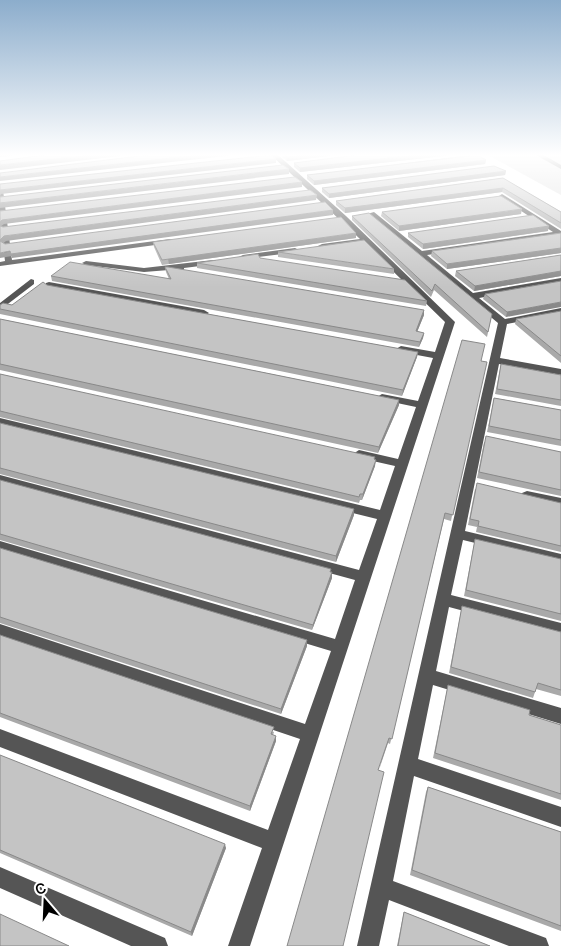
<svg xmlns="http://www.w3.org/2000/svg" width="561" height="946" font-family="Manrope,sans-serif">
	<rect width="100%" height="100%" fill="#fff"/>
	<!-- green -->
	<path fill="#dcdcdc" d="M486,154h75v41z"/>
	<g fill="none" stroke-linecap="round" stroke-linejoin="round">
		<!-- minor -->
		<path fill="#555" fill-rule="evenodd" d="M270,154h7l69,62 109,106 -205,624h-22l34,-98 -262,-101v-18l268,101 32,-91 -300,-101v-14l305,100 26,-73 -331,-100v-10l335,98 20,-59 -355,-97v-8l359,95 18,-51 -377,-93v-8l380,92 15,-44 -40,-9 -2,-3 6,-4 39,9 18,-52 -38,-8 -1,-2 5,-3 36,7 15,-43 -32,-6 -5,-3 5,-3 34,6 10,-30 -81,-79 -45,5 -1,-2 4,-2 38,-5z
			M534,154h8l19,11v4z
			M471,155l-2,3 -67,8 -3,-2z
			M0,188l3,2 9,70 158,-21 4,2 -4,2 -170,23v-4l5,-1 -5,-39z
			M502,194l59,37v5l-134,19 46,38 88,-15v6l-82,14 26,21 56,-11v6l-54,10 -7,34 61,11v6l-62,-11 -34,167 96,23v10l-98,-24 -12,55 110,28v14l-112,-30 -13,64 125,37v16l-128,-39 -15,74 143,48v20l-147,-51 -21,105 153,57 3,8h-40l-120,-46 -10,46h-22l141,-623 -131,-109 7,-2 48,39 131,-19 -53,-35 -1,-1z
			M295,248l4,2 -1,2 -55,7 -4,-2 4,-2z
			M213,260h3v4l-32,4v4l-15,-2 -25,2 -58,-7 -4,-2 4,-2 58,7z
			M31,279l3,1v4l-34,26v-7z
			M49,282l155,28 5,3 -5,3 -158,-29v-4z
			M527,491l34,7v10l-39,-9 -1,-3 1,-3z
			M0,867l165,71 3,8h-37l-131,-58z"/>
	</g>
	<!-- wall -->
	<path fill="#a9a9a9" d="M282,154h63l-58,7 -5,-4z
		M365,154h96l-161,18 -6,-5v-4z
		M486,160l-1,4 -171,21 -7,-6v-4z
		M506,171l-1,4 -176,23 -7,-6v-4z
		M503,178l58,34v17l-59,-37 -157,21 -9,-8v-4z
		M382,212l139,2 -122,17 -18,-15z
		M352,216l140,98 -5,23 -53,-47 -3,7 -79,-77z
		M548,231l-125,18 -15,-12v-4z
		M561,233v20l-114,16 -16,-13 1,-5z
		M356,238l-194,27 -8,-18 -1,-5z
		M278,252l116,17v5l-116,-17z
		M561,255v21l-87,15 -19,-15 1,-5z
		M260,258l167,43 -1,5 -229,-38v-5z
		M165,267l259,48 -7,17 7,1 -1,5 -4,9 -367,-66 -1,-5 118,3 -3,-7z
		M561,281l-55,36 -23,-18 2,-5z
		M47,285l371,67 -1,5 -15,39 -402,-82v-9h12z
		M561,311v52l-46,-39 1,-5z
		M0,319l399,81v5l-21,48 -378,-83z
		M481,361l-30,160 -7,-2 -54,225 -2,-1 -9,27z
		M501,364l60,11v31l-66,-12z
		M0,374l374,85 1,7 -13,34h-2l-1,3 -359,-86z
		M494,398l67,12v36l-74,-14z
		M0,423l354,86v6l-18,47 -336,-88z
		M484,442l77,10v44l-84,-18z
		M0,480l331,92 1,6 -20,52 -312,-90z
		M475,489l86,14v49l-85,-20 1,-5 -9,-2z
		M475,539l86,20v62l-97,-25z
		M0,548l307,92v6l-26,68 -281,-91z
		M462,606l99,26v64l-25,-7 -3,9 -84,-25z
		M0,635l274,97 -1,3 3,6 -26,70 -250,-94z
		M448,685l81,30 32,10v75l-128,-42z
		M0,755l226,93 -34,88 -192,-83z
		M428,787l133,45v99l-151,-56 16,-83z
		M404,912l86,34h-93l6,-30z"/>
	<!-- shaded-wall -->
	<path fill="#898989" d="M0,154h29l-29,3z
		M100,154h37l-137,16v-5z
		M207,154h37l-244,27v-4z
		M311,154h34l-58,7v-4z
		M425,154h36l-161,18v-4z
		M276,159v4l-275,31 -1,2v-6z
		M486,160l-1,4 -171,21v-4z
		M289,169v5l-289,34v-5z
		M506,171l-1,4 -176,23v-4z
		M302,182v5l-298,37 -4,3v-5l2,-2z
		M503,188l-1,4 -157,21v-5z
		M317,195l-1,5 -310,41 -6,5v-6l4,-4z
		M522,209l-1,5 -122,17v-5z
		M333,210v5l-321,43v-2l-12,2v-5z
		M549,226l-1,5 -125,18v-5z
		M356,233v5l-187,26 -1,-5z
		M561,248v5l-114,16v-5z
		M561,271v5l-87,15 1,-5z
		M561,302v5l-55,10 1,-5z
		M424,310v5l-9,22 1,-6z
		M424,333l-1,5 -4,9 1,-5z
		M418,352l-1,5 -15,39 1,-6z
		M399,400v5l-21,48 1,-6z
		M376,460l-1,6 -13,34 1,-6z
		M354,509v6l-18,47v-6z
		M332,572v6l-20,52 1,-5z
		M307,640v6l-26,68v-5z
		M276,736v5l-26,70v-5z
		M225,844l1,4 -34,88 -1,-4z"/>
	<!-- building -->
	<path fill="#c4c4c4" stroke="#898989" d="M52,154h48l-100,11v-4z
		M156,154h51l-207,23v-4z
		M284,154h27l-24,3z
		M365,154h60l-125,14 -6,-5z
		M471,154h5l10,6 -172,21 -7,-6 163,-19z
		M271,155l5,4 -276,31v-6z
		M283,165l6,4 -289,34v-6z
		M494,166l12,5 -177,23 -7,-6z
		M295,177l7,5 -300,38 -2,2v-11z
		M503,178l58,34v11l-58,-35 -158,20 -9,-7z
		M310,190l7,5 -313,41 -4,4v-14l3,1z
		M501,196l21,13 -123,17 -17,-14z
		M325,202l8,8 -322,44 -1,-3 -10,2v-12l5,3z
		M369,213l123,101 -4,18 -53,-48 -3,7 -80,-75z
		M533,215l16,11 -126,18 -15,-11z
		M341,217l15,16 -194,27 -9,-18z
		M561,233v15l-114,16 -15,-13z
		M364,240l30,29 -116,-17z
		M258,254l2,4 145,22 22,21 -230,-38z
		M561,255v16l-86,15 -19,-15z
		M70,262l101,17 -6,-12h3l256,43 -8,21 8,2 -4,9 -369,-66z
		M561,281v21l-54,10 -22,-18z
		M43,282l4,3 371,67 -15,38 -403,-81v-4l3,-2 9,2z
		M561,311v45l-45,-37z
		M0,319l399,81 -20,47 -379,-83z
		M462,340l23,4 -4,17 6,1 -34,153 -8,-2 -53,226 -3,-1 -11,32 6,2 -41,174h-56z
		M501,364l60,11v25l-64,-11z
		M0,374l375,83 -1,2 2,1 -13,34h-3l-1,3 -359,-86z
		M494,398l67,12v30l-72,-14z
		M0,423l354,86 -18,47 -336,-88z
		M486,436l75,16v38l-82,-18z
		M0,480l331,89 -1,3h2l-19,53 -313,-91z
		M477,483l84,20v43l-83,-20 1,-5 -9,-2z
		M475,539l86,20v55l-95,-24z
		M0,548l307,92 -26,69 -281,-92z
		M462,606l99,26v58l-23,-7 -3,9 -84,-25z
		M0,635l274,92 -3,7 5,2 -26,70 -250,-93z
		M448,685l82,25 -1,5 32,10v69l-126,-41z
		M0,755l225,89 -34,88 -191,-82z
		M428,787l133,45v94l-149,-56z
		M404,912l86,34h-92z
		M0,914l69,32h-69z"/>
	<!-- sky -->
	<linearGradient id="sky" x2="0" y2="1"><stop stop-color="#8cadcc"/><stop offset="0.54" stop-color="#fff"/><stop offset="1" stop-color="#fff" stop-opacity="0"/></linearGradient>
	<rect width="561" height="287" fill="url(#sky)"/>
	<!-- north arrow -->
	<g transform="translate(45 901) rotate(341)" stroke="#ffffff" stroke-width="4" paint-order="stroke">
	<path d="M0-4L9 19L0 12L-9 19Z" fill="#000000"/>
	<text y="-8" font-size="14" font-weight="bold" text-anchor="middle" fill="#000000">С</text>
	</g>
</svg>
